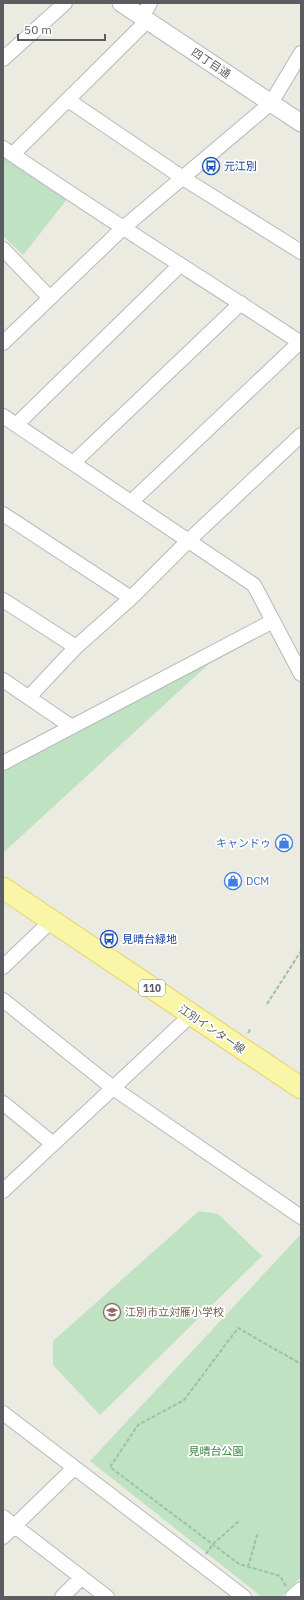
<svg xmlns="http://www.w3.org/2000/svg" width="304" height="1600" font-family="'IBM Plex Sans','Noto Sans JP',sans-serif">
	<rect width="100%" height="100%" fill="#ecebe1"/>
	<!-- green -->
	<path fill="#bfe2c3" d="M3,154l65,44 -45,57 -20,-19z
		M213,660l-210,193v-86z
		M199,1211l19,3 44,42 -162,159 -47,-50v-24z
		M301,1234v343l-20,20h-19l-172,-136z"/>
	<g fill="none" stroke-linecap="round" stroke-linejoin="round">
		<!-- minor casing -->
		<g stroke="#b7b8bd" stroke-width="16">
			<path id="minor" d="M142,17l8,-14
				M3,59l62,-56
				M68,100l115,78 118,74
				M3,148c98,67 199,130 298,195
				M13,154l134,-133
				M3,249l47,49
				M3,343l120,-115 148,-125 30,-50
				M3,416l251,169 47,89
				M16,425l164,-160
				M73,463l168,-160
				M131,502l169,-160
				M3,514l128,84
				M3,600l73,47
				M3,680l69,47
				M29,697l47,-50 55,-49 57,-57 113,-106
				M3,763l270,-142
				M3,967l48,-46
				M3,1000l110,88 188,129
				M3,1103l50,41
				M3,1191l188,-176
				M3,1413l241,184
				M3,1517l104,80
				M3,1537l71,-69
				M62,1597l19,-19
				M292,1597l9,-8"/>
		</g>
		<!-- tertiary casing -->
		<g stroke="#b7b8bd" stroke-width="19">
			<path id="tertiary" d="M121,3l180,120"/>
		</g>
		<!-- primary casing -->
		<g stroke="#e8d25e" stroke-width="23">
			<path id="primary" d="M3,888l298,200"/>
		</g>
		<!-- path -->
		<path stroke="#99c2a9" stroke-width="2" stroke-dasharray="4 2" stroke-linecap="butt" d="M267,1004l34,-53
			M248,1033l3,-5
			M206,1554l7,-10 26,-23
			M248,1567l10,-35
			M286,1586l-6,-10 -41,-12 -129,-97 28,-42 46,-25 54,-72 63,36"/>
		<!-- minor -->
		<use href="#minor" stroke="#fff" stroke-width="14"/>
		<!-- tertiary -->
		<use href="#tertiary" stroke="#fff" stroke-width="17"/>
		<!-- primary -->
		<use href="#primary" stroke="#faf6a8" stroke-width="21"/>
	</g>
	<!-- icons -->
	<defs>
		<g id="bus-ring" transform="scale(0.9)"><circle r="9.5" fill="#fff" stroke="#1a4fb4" stroke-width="1.5"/><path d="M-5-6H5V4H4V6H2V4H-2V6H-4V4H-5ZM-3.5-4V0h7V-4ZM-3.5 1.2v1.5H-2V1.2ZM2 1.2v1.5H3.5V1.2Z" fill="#1a4fb4"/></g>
		<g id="shop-ring" transform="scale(0.9)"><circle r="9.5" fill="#fff" stroke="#3f7fe0" stroke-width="1.5"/><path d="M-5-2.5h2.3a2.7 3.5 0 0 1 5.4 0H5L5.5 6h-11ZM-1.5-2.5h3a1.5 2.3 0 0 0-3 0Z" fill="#3f7fe0"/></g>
		<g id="school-ring" transform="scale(0.9)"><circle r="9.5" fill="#fff" stroke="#8d6e63" stroke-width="1.5"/><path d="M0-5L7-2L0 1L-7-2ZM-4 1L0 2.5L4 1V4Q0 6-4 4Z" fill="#8d6e63"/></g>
	</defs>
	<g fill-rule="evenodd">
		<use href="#bus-ring" x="211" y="166"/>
		<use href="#shop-ring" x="284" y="843"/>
		<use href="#shop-ring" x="233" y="881"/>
		<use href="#bus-ring" x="109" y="939"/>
		<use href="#school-ring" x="112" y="1312"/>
	</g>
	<g text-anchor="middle" stroke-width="3.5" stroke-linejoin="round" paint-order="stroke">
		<!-- shield labels -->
		<rect fill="#fff" stroke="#8c8d90" stroke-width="1" x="139" y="980" width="26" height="16" rx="3"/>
		<g font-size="10" font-weight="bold" fill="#5a5c61">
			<text x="152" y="992">110</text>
		</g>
		<!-- street labels -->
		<g font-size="11" fill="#5a5c61" stroke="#fff">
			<text transform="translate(211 63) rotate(34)" y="4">四丁目通</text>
			<text transform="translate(212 1029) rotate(34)" y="4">江別インター線</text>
		</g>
		<!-- transit labels -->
		<g font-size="11" fill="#164399" stroke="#fff" text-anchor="start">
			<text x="224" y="170">元江別</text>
			<text x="122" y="943">見晴台緑地</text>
		</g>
		<!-- shop labels -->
		<g font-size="11" fill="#366cbe" stroke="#fff" text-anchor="end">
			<text x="271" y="847">キャンドゥ</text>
			<text x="246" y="885" text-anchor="start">DCM</text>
		</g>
		<!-- education labels -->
		<g font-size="11" fill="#785e54" stroke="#fff" text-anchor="start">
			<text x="125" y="1316">江別市立対雁小学校</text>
		</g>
		<!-- park labels -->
		<g font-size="11" fill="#398145" stroke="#fff">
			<text x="216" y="1455">見晴台公園</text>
		</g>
	</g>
	<!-- border -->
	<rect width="304" height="1600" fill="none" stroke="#5a5c61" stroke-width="8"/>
	<!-- scale -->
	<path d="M18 34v6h87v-6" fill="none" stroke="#5a5c61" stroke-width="2"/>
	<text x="24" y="34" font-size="12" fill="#5a5c61" stroke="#ffffff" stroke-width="3" paint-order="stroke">50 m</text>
</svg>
